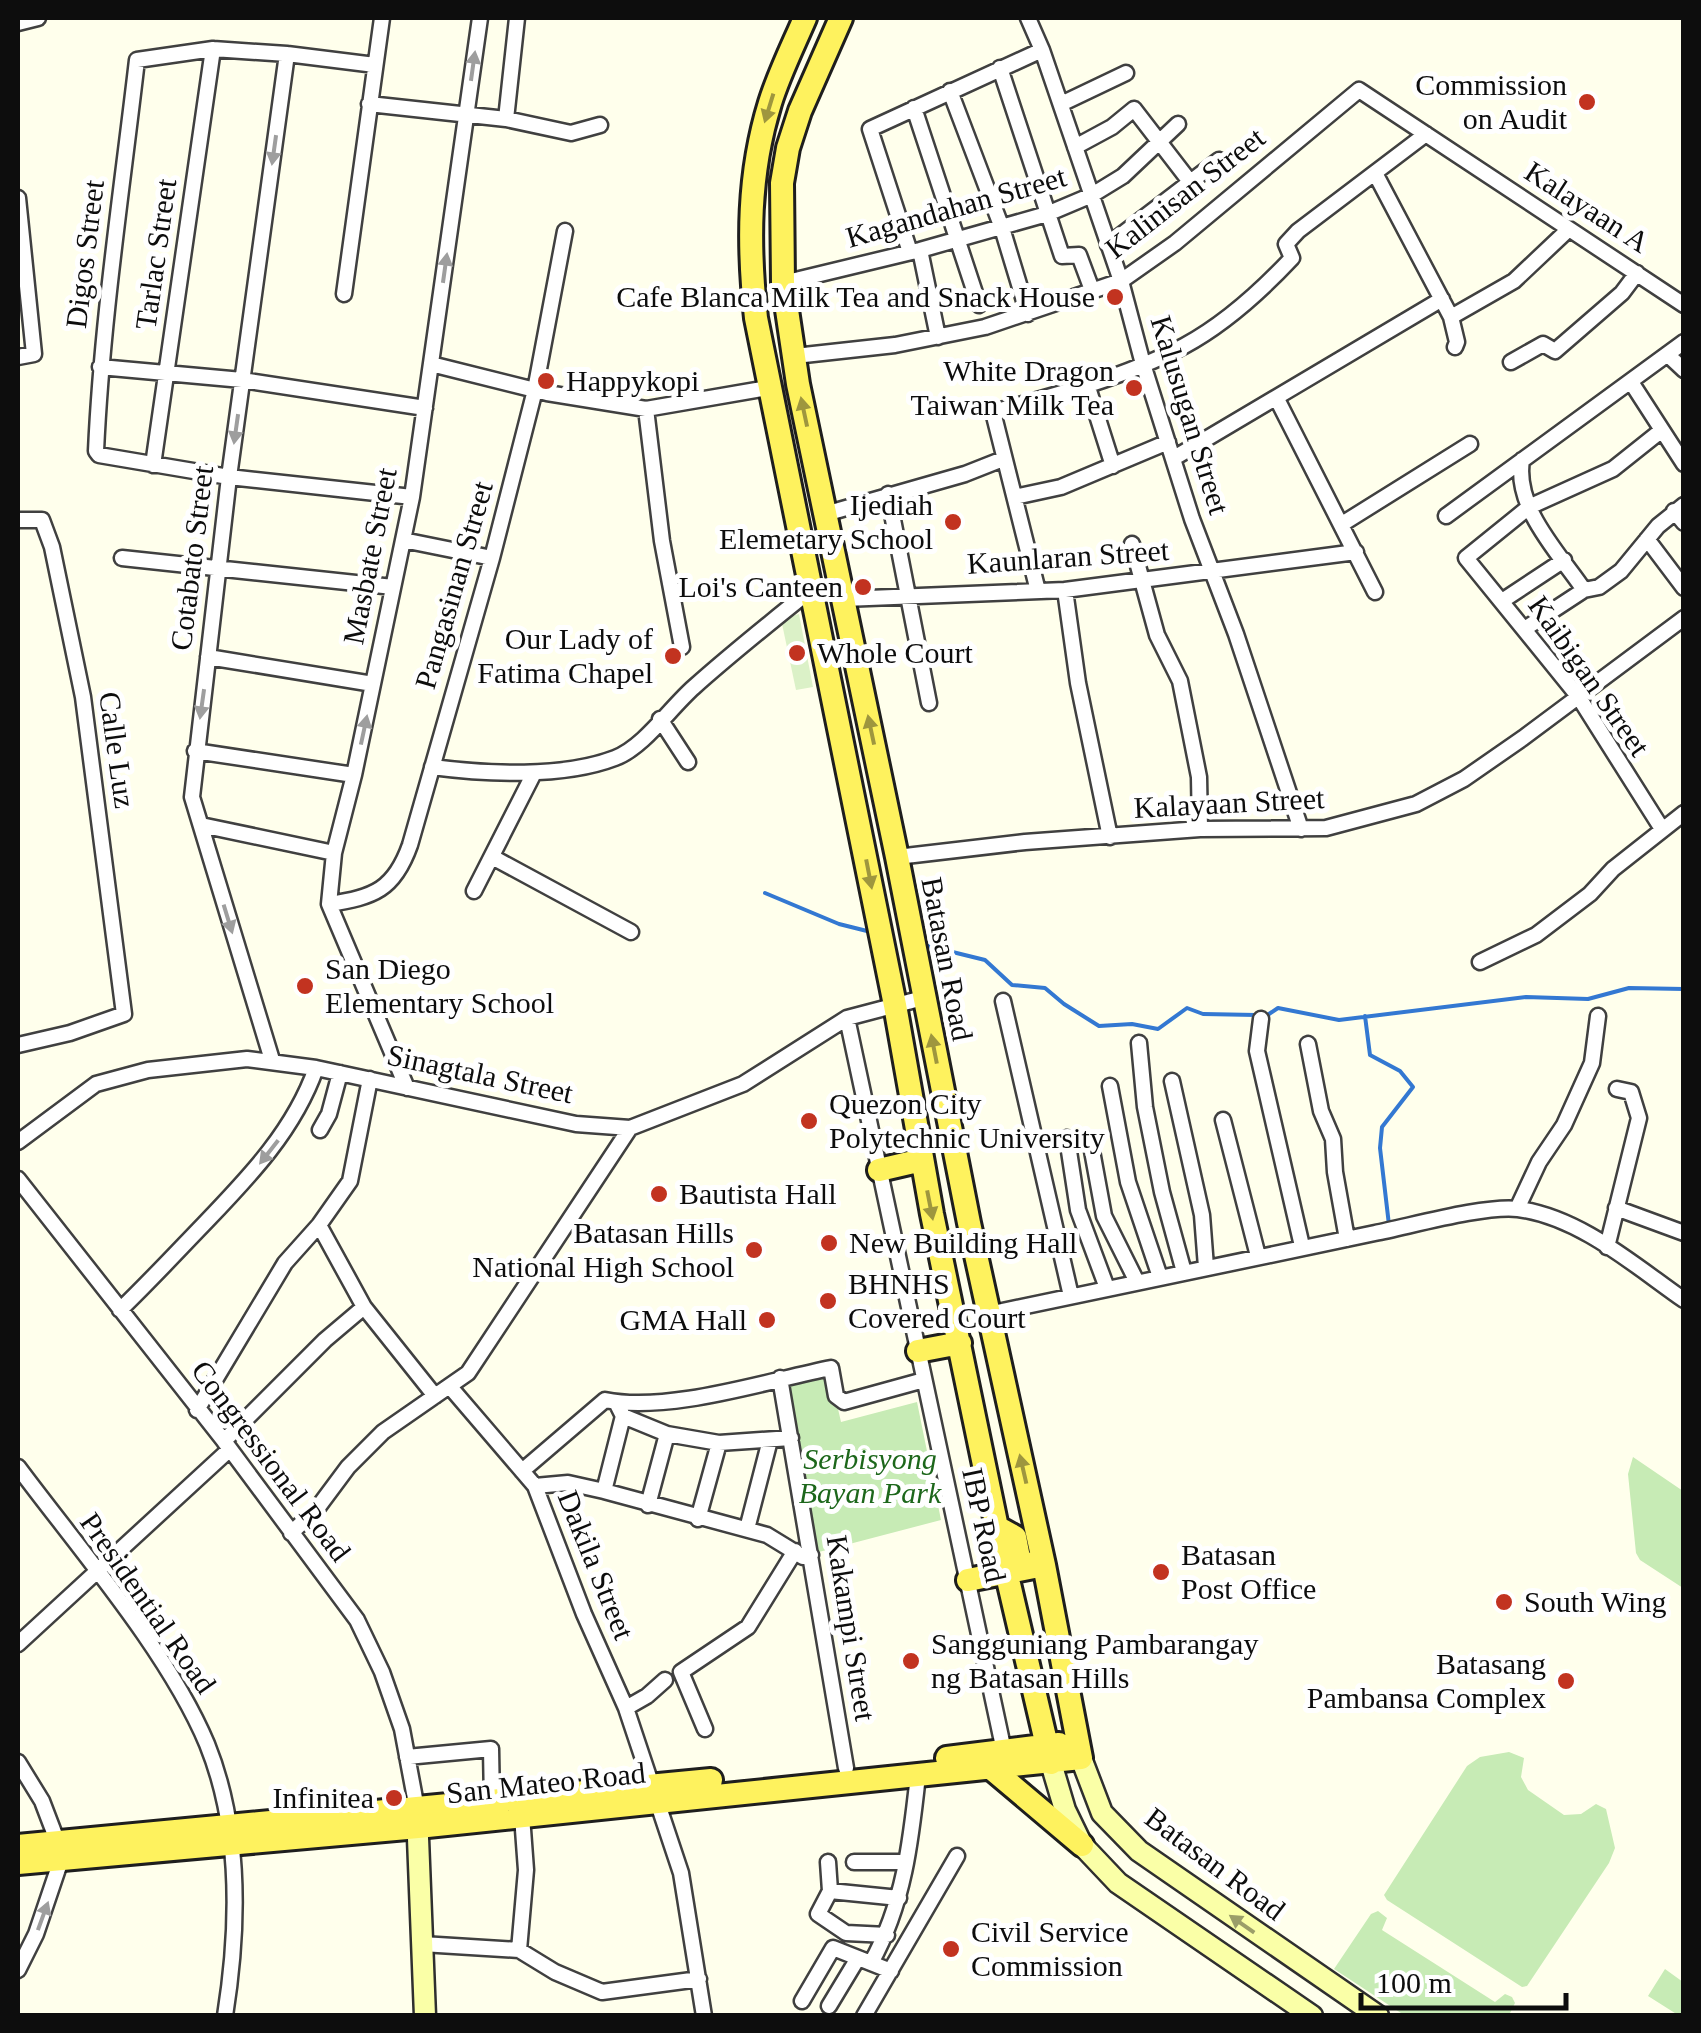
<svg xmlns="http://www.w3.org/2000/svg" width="1701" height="2033" font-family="Georgia,serif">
	<rect width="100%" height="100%" fill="#ffffec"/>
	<!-- green -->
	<path fill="#c7ebb5" d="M830,1374l11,48 76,-20 24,118 -126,33 -30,-168z
		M1633,1457l50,34v97l-43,-28 -4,-7 -8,-79z
		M1509,1752l15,6 -3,19 7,13 36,25 17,-1 15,-10 10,5 9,39 -6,15 -82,123 -5,1 -135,-87 -3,-5 83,-129 13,-9z
		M1378,1911l9,7 -5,12 113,72 10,-8 7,3 3,6 -6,12h-105l-70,-46 37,-55z
		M1665,1969l18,13v33h-5l-30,-19z"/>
	<!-- pitch -->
	<path fill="#dbf1c7" d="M799,614l14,73 -17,3 -15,-71z"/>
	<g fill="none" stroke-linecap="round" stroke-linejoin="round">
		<!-- stream -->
		<path stroke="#3378d2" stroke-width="4" d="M765,893l74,31 32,8
			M924,945l61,15 27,25 33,3 19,16 35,22 33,-2 26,5 29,-21 16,6 53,1
			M1266,1016l12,-8 61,12 187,-23 62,2 41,-11 55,1
			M1365,1016l5,39 30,16 13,16 -31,40 -2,21 9,77"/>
		<!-- street casing -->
		<g stroke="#404040" stroke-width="19">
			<path id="street" d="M1028,18l14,32 79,231 22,83 49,155 44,115 65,195
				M18,23l20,-5
				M375,65l-88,-11 -74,-5 -76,11c-15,130 -35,259 -41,391l3,4 130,22 183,20
				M1000,68l62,188 17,-1 13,35
				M950,91l52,137 26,86
				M369,104l137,15 65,14 29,-8
				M1061,104l65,-31
				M914,108l65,197
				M506,119l11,-101
				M1075,147l37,-20 22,-18 57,74
				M1375,173l76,144 6,25 -2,5
				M18,198l16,156 -16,3
				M1108,245l111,-85
				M920,250l18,87
				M910,252l-40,-123 172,-79
				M783,283l137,-33 127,-36 45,-19 31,-19 55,-52
				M344,294l38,-276
				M1451,317l63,-36 55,-52
				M1668,355l16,15
				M795,356l100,-11 90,-18 136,-46 54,-38 184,-153 325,215
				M1511,362l32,-18 12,7 67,-58 15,-20
				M431,364l116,29 99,16 122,-21
				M100,367l142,13 183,28
				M1631,382l53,82
				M1087,384l26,82
				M1277,399l98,193
				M646,409l16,132 20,106
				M1662,430l-49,39 -84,38 -63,51 112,138 84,133
				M1174,458l268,-159
				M1522,460c-8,48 37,93 62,130
				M153,465l60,-416
				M888,494l41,209
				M1015,497l46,-10 107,-45
				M1674,511l10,12
				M825,514l140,-40 38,-15
				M1446,516l238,-174
				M18,520h24l10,27 31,150 41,317 -54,19 -52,12
				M1342,524l128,-80
				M1647,539l37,49
				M403,540l89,18
				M1132,544l25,91 23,46 19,96 1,52
				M122,558l271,29
				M1065,590l13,93 32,154
				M1038,591l-45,-179c64,-17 132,-35 191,-66 39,-21 77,-55 108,-88l-6,-14 12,-13 128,-97
				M844,599l221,-9 291,-38
				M1502,601l62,-41
				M1526,628l58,-38 15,-3 22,-16 37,-45 26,-21
				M208,657l165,27
				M660,719l28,43
				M195,751l159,24
				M432,767c54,7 131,11 183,-9 29,-11 55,-50 79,-71 38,-34 78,-66 118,-98
				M201,825l133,28
				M897,857l128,-15 175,-13 126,-1 90,-24 48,-25 59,-41 161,-120
				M494,858l137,74
				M474,891l60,-118
				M329,904c45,-7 65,-14 81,-59l82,-287 43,-168 30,-159
				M1480,962l56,-27 54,-41 23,-25 71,-56
				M1003,1001l68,295
				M847,1018l157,733
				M1261,1019l-4,32 45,195
				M1139,1043l6,64 17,85 22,80
				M1308,1044l13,67 12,28 2,33 12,67
				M272,1060l-80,-263 37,-320 58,-423
				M1172,1081l30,134 4,52
				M1110,1086l18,96 32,95
				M407,1088l-78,-184 5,-51 20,-78 58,-278 68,-479
				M1223,1120l35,136
				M320,1130l9,-16 11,-41
				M1067,1138l11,72 29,78
				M1090,1140l14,76 33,66
				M18,1142l78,-58 52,-14 99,-11 69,9 260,56 54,4 113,-44 104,-66 76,-20
				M18,1179l206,262 133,179 25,52 20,57 15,80
				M1616,1208l68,25
				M1517,1209l22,-47 25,-37 28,-62 6,-47
				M319,1225l45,82 71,89
				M1607,1247l32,-129 -8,-26 -14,-3
				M120,1310c29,-28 55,-56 83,-85 45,-47 91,-94 113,-157
				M988,1314c129,-28 258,-55 387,-81 36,-7 110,-28 143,-24 62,8 117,57 166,91
				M780,1378l66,390
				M451,1388l84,98 49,128 42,94 55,165 23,143
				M616,1402l7,14 44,18 52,9 72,-5
				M197,1410l88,-147 34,-38 31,-44 20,-102
				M224,1441l101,-101 39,-33
				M18,1467c61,82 150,184 189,277 34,84 32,184 18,272
				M522,1471l83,-71c64,13 161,-19 226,-32l5,28 8,6 80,-22
				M535,1486l33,-3 36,8 163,44 36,22 8,-2
				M604,1491l19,-75
				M648,1505l19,-71
				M698,1519l21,-76
				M747,1529l23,-89
				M291,1533l25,-23 32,-43 35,-35 85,-59 162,-245
				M18,1644l212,-195
				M626,1708l21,-12 18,-16
				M705,1729l-24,-57 67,-45 47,-76
				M407,1757l84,-8 1,53
				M18,1762l24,39 16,42
				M828,1862l2,29 -12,23 28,19 41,2
				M854,1862h52
				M830,1891l69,7
				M422,1944l97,6 36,22 47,20 97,-13
				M519,1950l7,-80 -4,-54
				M871,1963c33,-59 40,-122 47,-188
				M18,1970l18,-36 25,-74
				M802,2001l31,-53 58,23
				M829,2006l29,-48
				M864,2016l93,-160"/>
		</g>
		<!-- secondary casing -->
		<g stroke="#2f2f2f" stroke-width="25">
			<path id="secondary" d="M1081,1758l21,55 37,38 239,165
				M1051,1763l14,47 17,35 36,38 194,133
				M417,1813l8,203"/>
		</g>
		<!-- primary casing -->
		<g stroke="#1e1e1e" stroke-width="28">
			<path id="primary" d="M805,18c-12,28 -26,56 -35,85 -22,71 -22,142 -14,215l139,687 37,209 74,357 45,192
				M879,1170l43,-10
				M918,1351l42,-8
				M997,1527l18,10 4,21 10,9
				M968,1580l76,-15
				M947,1758l112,-14
				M992,1769l90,76
				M18,1846l693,-66
				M18,1863l400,-36 663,-69 -37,-193 -75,-342 -72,-366 -99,-473 -15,-101 -1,-100 6,-35 12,-37 41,-93"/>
		</g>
		<!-- street -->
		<use href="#street" stroke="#fff" stroke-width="14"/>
		<!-- secondary -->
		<use href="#secondary" stroke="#faffa7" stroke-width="20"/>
		<!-- primary -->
		<use href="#primary" stroke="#fef25e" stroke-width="22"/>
	</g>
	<!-- one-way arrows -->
	<defs><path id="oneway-solid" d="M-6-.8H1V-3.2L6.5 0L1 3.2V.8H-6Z" transform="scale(2.5)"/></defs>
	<g fill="#9e9e9e">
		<use href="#oneway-solid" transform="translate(473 66) rotate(-82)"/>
		<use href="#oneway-solid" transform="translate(274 150) rotate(98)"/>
		<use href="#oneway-solid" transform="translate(445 268) rotate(-82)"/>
		<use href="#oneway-solid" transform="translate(236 429) rotate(98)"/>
		<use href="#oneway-solid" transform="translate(202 704) rotate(98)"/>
		<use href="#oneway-solid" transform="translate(364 730) rotate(-78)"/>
		<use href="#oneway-solid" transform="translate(228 919) rotate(73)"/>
		<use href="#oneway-solid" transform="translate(269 1152) rotate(128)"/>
		<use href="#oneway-solid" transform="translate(43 1916) rotate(-70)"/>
	</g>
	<g fill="#9e963e">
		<use href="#oneway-solid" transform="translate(769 108) rotate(107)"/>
		<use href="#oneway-solid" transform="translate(804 412) rotate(-102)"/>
		<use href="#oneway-solid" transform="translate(871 730) rotate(-102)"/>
		<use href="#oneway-solid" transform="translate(869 874) rotate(79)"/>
		<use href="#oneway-solid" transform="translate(934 1049) rotate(-101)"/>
		<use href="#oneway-solid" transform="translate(930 1205) rotate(79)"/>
		<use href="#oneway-solid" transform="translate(1023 1469) rotate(-103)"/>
	</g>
	<use fill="#9b9e69" href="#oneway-solid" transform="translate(1242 1924) rotate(-145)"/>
	<!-- markers -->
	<g fill="#c23320" stroke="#fff" stroke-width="4">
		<circle cx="1587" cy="102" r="10"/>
		<circle cx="1115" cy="297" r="10"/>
		<circle cx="546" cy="381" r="10"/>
		<circle cx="1134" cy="388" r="10"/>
		<circle cx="953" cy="522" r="10"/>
		<circle cx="863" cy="587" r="10"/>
		<circle cx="797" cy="653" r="10"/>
		<circle cx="673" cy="656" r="10"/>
		<circle cx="305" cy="986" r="10"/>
		<circle cx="809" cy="1121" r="10"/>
		<circle cx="659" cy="1194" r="10"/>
		<circle cx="829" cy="1243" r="10"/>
		<circle cx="754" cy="1250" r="10"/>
		<circle cx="828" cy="1301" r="10"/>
		<circle cx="767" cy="1320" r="10"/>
		<circle cx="1161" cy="1572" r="10"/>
		<circle cx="1504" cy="1602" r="10"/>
		<circle cx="911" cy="1661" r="10"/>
		<circle cx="1566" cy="1681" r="10"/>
		<circle cx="394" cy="1798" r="10"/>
		<circle cx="951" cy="1949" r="10"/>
	</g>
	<g text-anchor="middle" stroke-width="10" stroke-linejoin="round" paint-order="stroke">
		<!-- poi labels -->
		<g font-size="30" fill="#0d0d0d" stroke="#fff" text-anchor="start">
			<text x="1567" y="95" text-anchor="end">Commission<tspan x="1567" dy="34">on Audit</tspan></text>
			<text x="1095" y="307" text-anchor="end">Cafe Blanca Milk Tea and Snack House</text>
			<text x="1114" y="381" text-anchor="end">White Dragon<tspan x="1114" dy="34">Taiwan Milk Tea</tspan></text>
			<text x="566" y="391">Happykopi</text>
			<text x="933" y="515" text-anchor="end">Ijediah<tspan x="933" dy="34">Elemetary School</tspan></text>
			<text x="843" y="597" text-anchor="end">Loi's Canteen</text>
			<text x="653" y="649" text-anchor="end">Our Lady of<tspan x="653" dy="34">Fatima Chapel</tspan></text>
			<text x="817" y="663">Whole Court</text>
			<text x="325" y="979">San Diego<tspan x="325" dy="34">Elementary School</tspan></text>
			<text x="829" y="1114">Quezon City<tspan x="829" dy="34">Polytechnic University</tspan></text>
			<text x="679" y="1204">Bautista Hall</text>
			<text x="734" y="1243" text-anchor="end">Batasan Hills<tspan x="734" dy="34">National High School</tspan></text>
			<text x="849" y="1253">New Building Hall</text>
			<text x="848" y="1294">BHNHS<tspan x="848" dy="34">Covered Court</tspan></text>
			<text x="747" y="1330" text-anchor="end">GMA Hall</text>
			<text x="1181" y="1565">Batasan<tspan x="1181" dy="34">Post Office</tspan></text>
			<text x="1524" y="1612">South Wing</text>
			<text x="931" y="1654">Sangguniang Pambarangay<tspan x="931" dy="34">ng Batasan Hills</tspan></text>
			<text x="1546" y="1674" text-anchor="end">Batasang<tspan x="1546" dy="34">Pambansa Complex</tspan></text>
			<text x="374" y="1808" text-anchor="end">Infinitea</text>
			<text x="971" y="1942">Civil Service<tspan x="971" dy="34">Commission</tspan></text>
		</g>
		<!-- street labels -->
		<g font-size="30" fill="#0d0d0d" stroke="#fff">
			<text transform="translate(1185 193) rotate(-38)" y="10">Kalinisan Street</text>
			<text transform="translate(956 207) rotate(-16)" y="10">Kagandahan Street</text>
			<text transform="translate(1587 207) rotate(33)" y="10">Kalayaan A</text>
			<text transform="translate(85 254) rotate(-83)" y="10">Digos Street</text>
			<text transform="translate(156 254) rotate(-82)" y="10">Tarlac Street</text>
			<text transform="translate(1190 415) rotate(73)" y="10">Kalusugan Street</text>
			<text transform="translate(370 556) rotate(-79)" y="10">Masbate Street</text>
			<text transform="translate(1068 557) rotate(-4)" y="10">Kaunlaran Street</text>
			<text transform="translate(192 558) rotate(-83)" y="10">Cotabato Street</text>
			<text transform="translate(454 585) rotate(-74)" y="10">Pangasinan Street</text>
			<text transform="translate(1589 676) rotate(55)" y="10">Kaibigan Street</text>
			<text transform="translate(117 750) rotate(82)" y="10">Calle Luz</text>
			<text transform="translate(1229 803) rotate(-3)" y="10">Kalayaan Street</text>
			<text transform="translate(947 959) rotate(79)" y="10">Batasan Road</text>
			<text transform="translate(480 1074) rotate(12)" y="10">Sinagtala Street</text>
			<text transform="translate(271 1461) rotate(53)" y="10">Congressional Road</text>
			<text transform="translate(984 1525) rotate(78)" y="10">IBP Road</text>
			<text transform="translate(596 1565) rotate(68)" y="10">Dakila Street</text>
			<text transform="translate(148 1603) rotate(55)" y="10">Presidential Road</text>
			<text transform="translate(851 1628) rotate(81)" y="10">Kakampi Street</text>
			<text transform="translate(546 1783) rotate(-6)" y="10">San Mateo Road</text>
			<text transform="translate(1215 1864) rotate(37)" y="10">Batasan Road</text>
		</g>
		<!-- park labels -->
		<g font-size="30" font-style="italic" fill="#1d671b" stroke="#fff">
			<text x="870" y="1469">Serbisyong<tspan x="870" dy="34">Bayan Park</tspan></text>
		</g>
	</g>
	<!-- border -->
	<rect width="1701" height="2033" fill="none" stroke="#0d0d0d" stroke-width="40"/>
	<!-- scale -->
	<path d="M1361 1993v15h205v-15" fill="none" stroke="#0d0d0d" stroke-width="5"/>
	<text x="1376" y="1993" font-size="30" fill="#0d0d0d" stroke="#ffffff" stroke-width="8" paint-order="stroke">100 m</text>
</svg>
